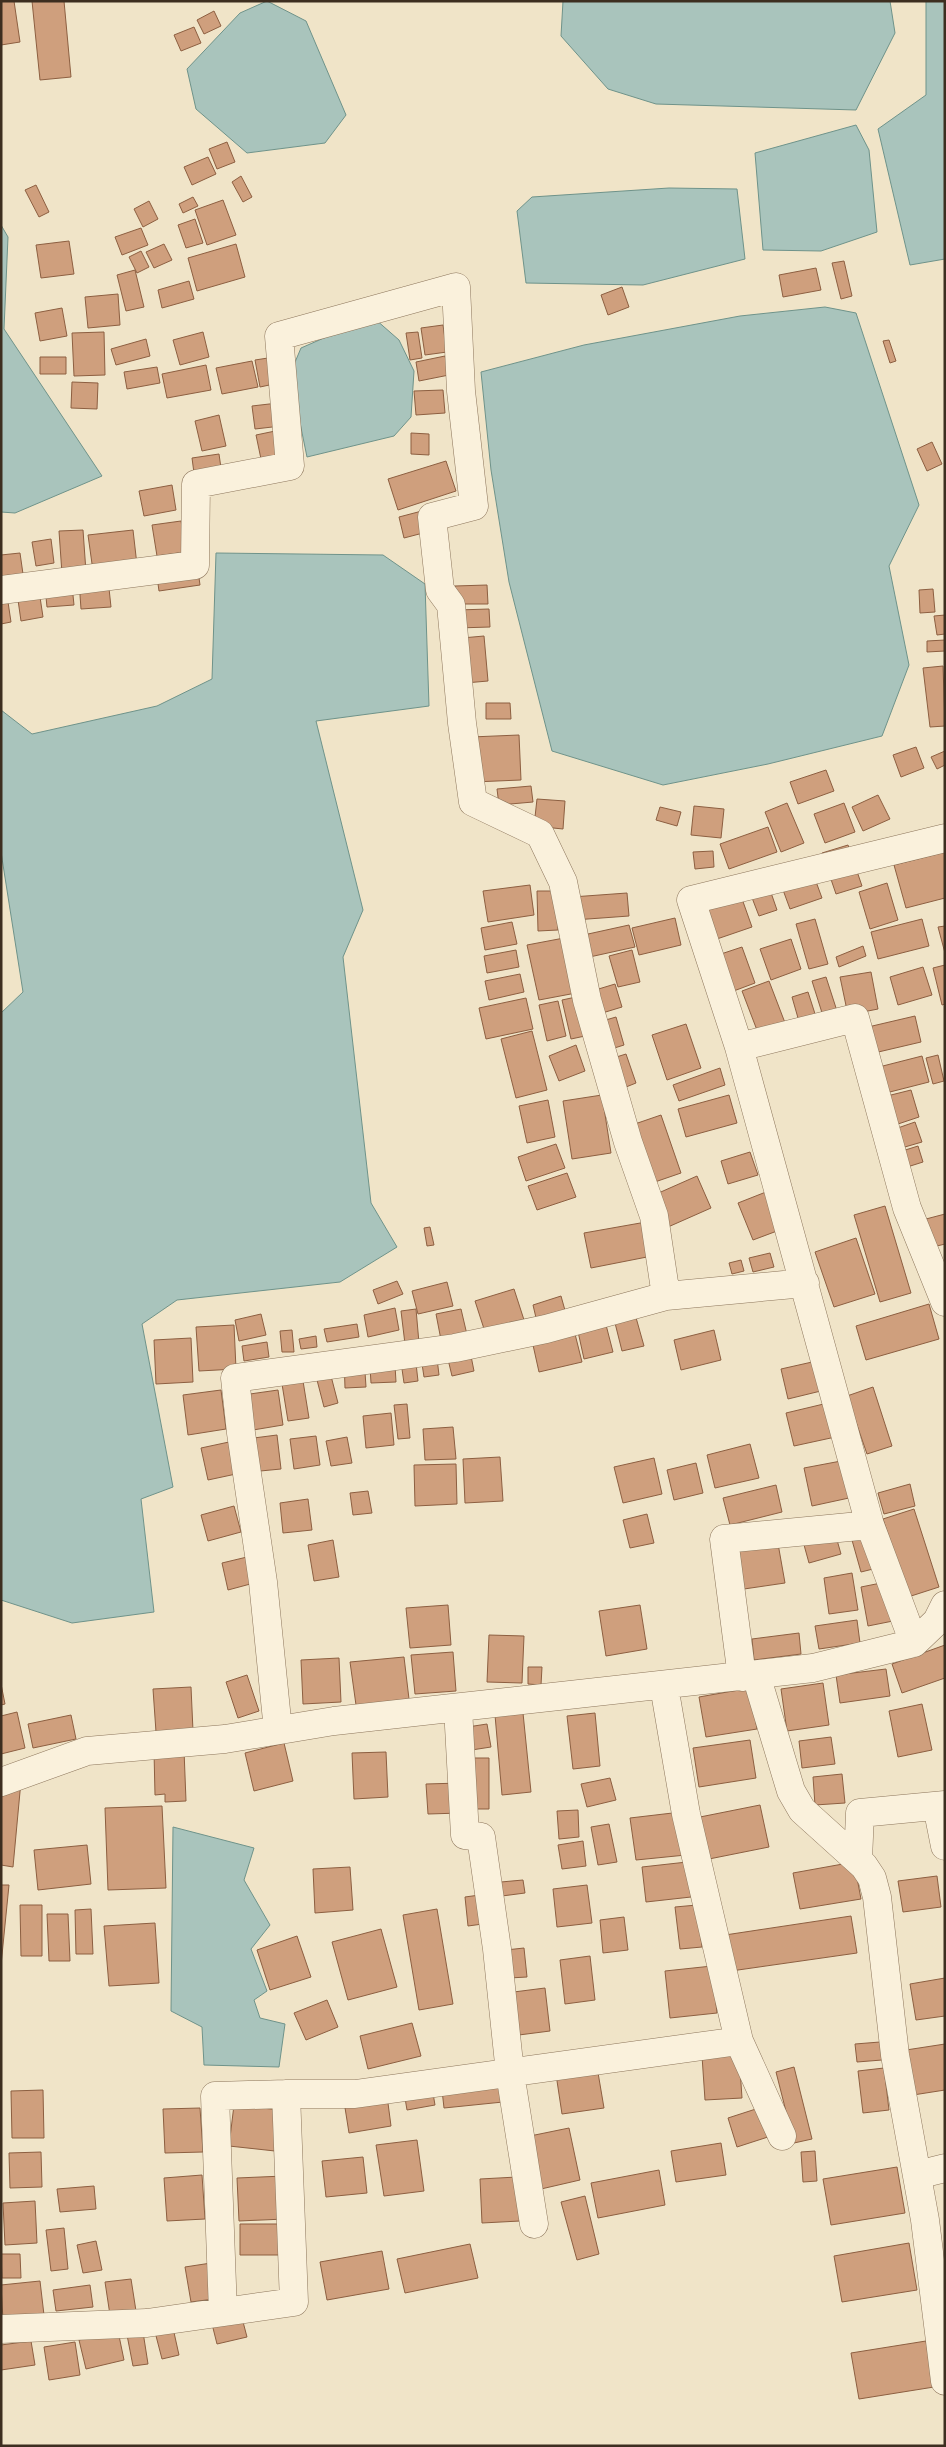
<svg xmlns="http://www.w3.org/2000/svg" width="946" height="2447" font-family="Spectral,serif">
	<rect width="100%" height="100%" fill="#f0e4c8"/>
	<!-- water -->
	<path fill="#a9c4bc" stroke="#6f938a" d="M267,1l39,20 40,94 -21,28 -78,10 -51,-44 -9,-40 53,-56z
		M563,1h327l5,32 -39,77 -200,-6 -48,-15 -47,-53z
		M926,1h19v258l-35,6 -32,-136 48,-34z
		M856,125l13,25 8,82 -56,19 -58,-1 -8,-97z
		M669,188l68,1 8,70 -102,26 -117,-2 -9,-72 15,-14z
		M1,225l7,12 -4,92 98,147 -87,37 -14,-1z
		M825,307l31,6 63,192 -30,61 20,99 -27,71 -114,28 -105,21 -111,-34 -43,-169 -18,-112 -10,-98 103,-27 156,-29z
		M375,319l24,21 15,31 -3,46 -17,19 -87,21 -17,-83 11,-26 32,-14z
		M216,553l167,2 42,29 4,122 -113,15 47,189 -20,47 28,246 26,44 -57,35 -163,18 -35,24 31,163 -32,12 13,113 -82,11 -71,-23v-587l22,-21 -22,-140v-142l31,24 125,-28 55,-27z
		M173,1827l81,21 -10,32 26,45 -19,24 16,42 -13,9 6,18 25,6 -6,43 -75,-2 -2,-38 -31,-16z"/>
	<!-- building -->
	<path fill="#cf9f7d" stroke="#8d5f41" d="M1,1h13l6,41 -19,3z
		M32,1h32l7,76 -31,3z
		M214,11l7,15 -17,8 -7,-14z
		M194,27l7,16 -20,8 -7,-16z
		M227,142l8,20 -18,7 -8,-20z
		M208,157l8,17 -24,11 -8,-18z
		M241,176l11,21 -9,5 -11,-20z
		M36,185l13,27 -10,5 -14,-27z
		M193,197l5,9 -15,7 -4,-9z
		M223,200l13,35 -29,10 -12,-35z
		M149,201l9,18 -15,8 -9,-18z
		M195,219l8,24 -17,5 -8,-23z
		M141,228l7,17 -26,10 -7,-18z
		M69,241l5,33 -33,4 -5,-33z
		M164,244l8,16 -18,8 -8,-16z
		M236,244l9,33 -48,14 -9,-33z
		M141,251l8,16 -12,6 -8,-16z
		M844,261l8,35 -11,3 -9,-36z
		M816,268l5,22 -38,7 -4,-22z
		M135,270l9,37 -18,4 -9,-36z
		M189,281l5,18 -32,9 -4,-18z
		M622,287l7,20 -21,8 -7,-20z
		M118,294l2,31 -32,3 -3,-31z
		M62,308l5,28 -27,5 -5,-28z
		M443,325l4,27 -22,3 -4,-27z
		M104,332l1,43 -31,1 -2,-43z
		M203,332l6,25 -29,8 -7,-25z
		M418,332l4,26 -12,2 -4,-27z
		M146,339l4,17 -34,9 -5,-16z
		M889,340l7,21 -6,2 -7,-22z
		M445,356l4,19 -30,6 -3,-19z
		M40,357h26v17h-26z
		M268,358l6,26 -14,3 -5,-27z
		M252,361l6,26 -36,7 -6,-26z
		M206,365l5,25 -44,8 -5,-24z
		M157,367l3,16 -33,6 -3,-17z
		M72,382l26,1 -1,26 -26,-1z
		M443,390l2,23 -29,2 -2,-24z
		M278,403l3,23 -26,3 -3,-23z
		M219,415l7,31 -24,5 -7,-30z
		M280,430l5,24 -24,5 -5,-24z
		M411,433l18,1v21l-18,-1z
		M932,442l10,22 -15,7 -10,-22z
		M219,454l2,14 -27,5 -2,-15z
		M446,461l10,30 -58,19 -10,-31z
		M172,485l4,25 -32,6 -5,-25z
		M460,501l5,21 -61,16 -5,-21z
		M181,521l5,31 -29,4 -5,-31z
		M83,530l3,42 -24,2 -3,-43z
		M133,530l4,35 -44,6 -5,-36z
		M51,539l3,24 -18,3 -4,-24z
		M20,553l3,21 -22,2v-21z
		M196,556l4,29 -41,6 -4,-29z
		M71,576l3,29 -27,2 -3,-29z
		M108,579l3,28 -30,2 -2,-28z
		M487,585l1,19h-33v-18z
		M933,589l2,23 -15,1 -1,-23z
		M40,597l3,20 -22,4 -3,-21z
		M8,602l3,20 -10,2v-21z
		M489,609l1,18 -33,1v-18z
		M945,615v19l-8,1 -3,-19z
		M484,636l4,45 -23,2 -3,-45z
		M945,640v11l-18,1v-11z
		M943,666l2,60 -15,1 -7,-59z
		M486,703h24l1,16h-25z
		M519,735l2,45 -48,2 -2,-45z
		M916,747l8,21 -23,9 -8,-22z
		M945,751v14l-8,4 -6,-12z
		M826,770l8,21 -36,13 -8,-22z
		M531,786l2,16 -34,3 -2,-16z
		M878,795l12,24 -27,12 -11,-24z
		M537,799l28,2 -2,28 -29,-3z
		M787,803l17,40 -23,9 -16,-40z
		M844,803l11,29 -30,11 -11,-29z
		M694,806l30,3 -3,29 -30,-3z
		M660,807l21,5 -4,14 -21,-6z
		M768,827l9,25 -48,17 -9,-25z
		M848,845l14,41 -26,8 -14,-41z
		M713,851l1,16 -19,2 -2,-17z
		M945,852v46l-39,10 -12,-43z
		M811,868l11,30 -32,11 -11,-30z
		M887,883l11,37 -28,9 -11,-37z
		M768,884l9,26 -18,6 -10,-26z
		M530,885l4,30 -46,7 -5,-31z
		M537,891h20l1,39 -20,1z
		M627,893l2,23 -55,4 -2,-23z
		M741,896l11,31 -38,13 -10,-32z
		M675,918l6,27 -42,10 -7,-27z
		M815,919l13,45 -19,5 -13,-45z
		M922,919l7,27 -51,13 -7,-27z
		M512,922l5,22 -32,6 -4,-22z
		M629,925l6,22 -50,11 -6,-22z
		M945,926v27l-7,-26z
		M564,938l12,55 -37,7 -12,-55z
		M791,939l10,30 -30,11 -11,-31z
		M863,946l3,10 -27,11 -3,-10z
		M742,947l13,36 -24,9 -13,-37z
		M516,950l3,17 -32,6 -3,-17z
		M632,950l8,32 -22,5 -9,-31z
		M945,965v39l-3,1 -9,-37z
		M923,967l9,28 -34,10 -8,-28z
		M871,972l7,37 -30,6 -8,-38z
		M520,974l4,18 -35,8 -4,-19z
		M826,977l11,34 -14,5 -11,-35z
		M769,981l18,47 -27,10 -18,-47z
		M615,984l7,23 -23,7 -7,-23z
		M808,992l9,28 -17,5 -8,-28z
		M576,997l9,39 -14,3 -9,-39z
		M526,998l7,31 -47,10 -7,-31z
		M558,1001l8,35 -19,5 -8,-36z
		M915,1016l6,26 -47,11 -6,-26z
		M616,1017l8,28 -16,5 -9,-28z
		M686,1024l15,44 -34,12 -15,-45z
		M532,1031l15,59 -31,8 -15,-59z
		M576,1045l9,26 -26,10 -10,-25z
		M626,1054l10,29 -15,6 -11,-30z
		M938,1055l6,26 -11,3 -7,-26z
		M922,1056l7,26 -47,12 -7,-26z
		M720,1068l5,17 -46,16 -6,-16z
		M911,1090l8,27 -27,9 -9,-29z
		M602,1095l9,58 -39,6 -9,-58z
		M729,1095l8,28 -51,14 -8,-28z
		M548,1100l7,37 -28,6 -8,-37z
		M661,1115l20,58 -32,11 -20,-58z
		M915,1122l7,20 -24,7 -6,-19z
		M556,1144l9,24 -39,13 -8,-24z
		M918,1146l5,16 -19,6 -5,-16z
		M750,1152l8,23 -30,9 -7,-23z
		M567,1173l9,24 -39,13 -9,-24z
		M697,1176l14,32 -43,19 -14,-32z
		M771,1190l14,38 -32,12 -15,-37z
		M885,1206l26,87 -31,9 -26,-87z
		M945,1214v30l-12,3 -7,-28z
		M646,1222l6,34 -61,12 -7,-35z
		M430,1227l4,18 -7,1 -3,-18z
		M856,1238l19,56 -41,13 -19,-55z
		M770,1253l4,14 -21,5 -4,-14z
		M741,1260l3,11 -12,3 -3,-11z
		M397,1281l6,13 -25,10 -5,-14z
		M447,1282l6,24 -35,8 -6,-23z
		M514,1289l11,34 -39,12 -11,-34z
		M561,1296l5,18 -29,8 -4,-17z
		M929,1304l10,35 -73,21 -10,-34z
		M395,1308l4,22 -31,7 -4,-22z
		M416,1309l3,34 -14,1 -4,-33z
		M461,1309l7,30 -26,6 -6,-31z
		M261,1314l5,21 -27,6 -4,-21z
		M635,1314l9,32 -22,5 -8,-32z
		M605,1321l8,31 -29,7 -7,-32z
		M357,1324l2,13 -32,5 -3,-13z
		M234,1325l2,44 -37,2 -3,-44z
		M292,1330l2,22h-12l-2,-21z
		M714,1330l7,30 -40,10 -7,-30z
		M575,1334l7,28 -43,10 -6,-27z
		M316,1336l1,11 -16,2 -2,-10z
		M191,1338l2,44 -37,2 -2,-44z
		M267,1342l2,15 -25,4 -2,-15z
		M435,1342l4,33 -15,2 -5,-33z
		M414,1346l4,35 -14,2 -5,-35z
		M469,1346l5,25 -22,5 -6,-25z
		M394,1349l2,33 -25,1 -2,-32z
		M364,1357l2,30 -21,1 -1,-29z
		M821,1360l8,29 -41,10 -7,-30z
		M331,1376l7,27 -14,4 -7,-27z
		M303,1381l6,37 -21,3 -6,-37z
		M873,1387l19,59 -25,8 -20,-58z
		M221,1390l5,39 -38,6 -5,-40z
		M278,1390l5,35 -36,6 -4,-36z
		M832,1402l8,34 -46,10 -8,-33z
		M407,1404l3,34 -12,1 -4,-34z
		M391,1413l3,32 -28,3 -3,-32z
		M453,1427l3,32 -31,1 -2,-31z
		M277,1435l4,34 -31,3 -4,-33z
		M316,1436l4,29 -26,4 -4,-30z
		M347,1437l5,26 -21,3 -5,-25z
		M229,1442l7,32 -28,6 -7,-32z
		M750,1444l9,34 -44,10 -8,-33z
		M500,1457l3,44 -38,2 -2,-44z
		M654,1458l8,36 -39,9 -9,-36z
		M841,1461l8,37 -37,8 -8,-38z
		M696,1463l7,30 -29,7 -7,-30z
		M456,1464l1,40 -42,2 -1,-41z
		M910,1484l5,22 -31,8 -6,-21z
		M776,1485l6,27 -52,13 -7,-27z
		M368,1491l4,22 -19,2 -3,-22z
		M308,1499l4,31 -29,3 -3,-30z
		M234,1506l7,26 -33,9 -7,-26z
		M914,1509l25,78 -31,10 -25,-78z
		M647,1514l7,29 -24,5 -7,-28z
		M864,1521l13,47 -16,4 -13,-46z
		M833,1526l8,28 -32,9 -8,-29z
		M777,1538l8,45 -41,6 -7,-44z
		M333,1540l6,37 -25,4 -6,-36z
		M247,1557l7,26 -26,7 -6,-27z
		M852,1573l6,37 -29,4 -5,-36z
		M886,1582l7,39 -25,5 -7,-39z
		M448,1605l3,40 -41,3 -4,-40z
		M640,1605l7,44 -41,7 -7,-45z
		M857,1620l3,23 -41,6 -4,-23z
		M799,1633l2,21 -47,6 -2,-21z
		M489,1635l35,1 -2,47 -35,-1z
		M945,1645v33l-43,15 -10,-29z
		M453,1652l3,39 -41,3 -4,-39z
		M404,1657l5,42 -53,6 -6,-43z
		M339,1658l2,44 -38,2 -2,-44z
		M528,1667h14l-1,18 -13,-1z
		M886,1669l4,27 -50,7 -4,-28z
		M247,1675l12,36 -21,7 -12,-36z
		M823,1683l6,42 -42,6 -6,-42z
		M1,1684l4,20 -4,1z
		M191,1687l2,44 -37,1 -3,-43z
		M750,1688l7,41 -51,8 -7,-40z
		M922,1704l10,46 -34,7 -9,-46z
		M17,1712l8,36 -24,6v-38z
		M523,1713l8,79 -29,3 -7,-80z
		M595,1713l5,53 -27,3 -6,-53z
		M71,1715l5,24 -43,9 -5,-24z
		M487,1724l4,23 -26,4 -4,-23z
		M831,1737l4,27 -33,4 -3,-27z
		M750,1740l6,38 -57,9 -6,-39z
		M284,1743l9,38 -39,10 -9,-38z
		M184,1750l2,51 -21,1v-8l-10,1 -1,-44z
		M386,1752l2,45 -34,2 -2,-46z
		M466,1758h23v51h-23z
		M842,1774l3,29 -30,2 -2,-28z
		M610,1778l6,22 -29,7 -6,-23z
		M1,1779l20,2 -8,86 -12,-2z
		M460,1783l1,30 -33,1 -2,-30z
		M760,1805l9,42 -65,13 -9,-42z
		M162,1806l4,82 -58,2 -3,-82z
		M578,1810l1,27 -20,2 -2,-28z
		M681,1812l5,43 -50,5 -6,-42z
		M609,1824l8,38 -19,3 -7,-38z
		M583,1841l3,25 -24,3 -4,-24z
		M87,1845l4,39 -53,6 -4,-40z
		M687,1862l4,35 -45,5 -4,-35z
		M854,1862l7,37 -61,10 -7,-36z
		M350,1867l3,43 -38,3 -2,-44z
		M937,1876l4,31 -38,5 -5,-31z
		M523,1880l2,13 -23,3 -1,-14z
		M1,1885h8l-8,80z
		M587,1885l5,38 -35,4 -4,-38z
		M487,1894l3,29 -22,3 -3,-29z
		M20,1905h22v51h-21z
		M697,1905l5,42 -22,2 -5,-42z
		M91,1909l2,45h-17l-1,-44z
		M437,1909l16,95 -34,6 -16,-95z
		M47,1914h21l2,47h-21z
		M851,1916l6,37 -126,18 -6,-36z
		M624,1917l4,33 -25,3 -3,-33z
		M155,1923l4,60 -50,3 -5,-60z
		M381,1929l16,58 -49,13 -16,-58z
		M297,1936l14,41 -41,13 -13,-40z
		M524,1948l3,29 -18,1 -3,-28z
		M590,1956l5,44 -30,4 -5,-44z
		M712,1966l5,47 -47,5 -5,-47z
		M945,1978v38l-29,4 -6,-36z
		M545,1988l5,43 -39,5 -5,-43z
		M327,2000l11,27 -32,13 -12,-27z
		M412,2023l9,33 -53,13 -8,-33z
		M880,2042l2,18 -25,2 -2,-18z
		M945,2044v46l-32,5 -7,-45z
		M739,2054l3,44 -37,2 -3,-44z
		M595,2055l9,53 -42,6 -8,-53z
		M509,2064l4,37 -69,7 -4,-36z
		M794,2067l18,72 -18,4 -18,-71z
		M884,2068l5,42 -26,3 -5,-42z
		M430,2076l5,29 -28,5 -5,-30z
		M386,2088l5,38 -42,7 -6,-38z
		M43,2090l1,48h-32l-1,-47z
		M234,2105l46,5 -5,41 -46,-5z
		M762,2107l9,29 -34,11 -9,-29z
		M200,2108l3,44 -38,1 -2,-44z
		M569,2128l11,52 -39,9 -11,-53z
		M417,2140l7,51 -40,5 -8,-51z
		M721,2143l5,32 -50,7 -5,-31z
		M815,2151l2,30 -14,1 -2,-30z
		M41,2152l1,35 -32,1 -1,-35z
		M363,2157l4,36 -41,4 -4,-36z
		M897,2167l8,46 -74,12 -8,-46z
		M659,2170l6,35 -67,13 -7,-35z
		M202,2175l3,44 -38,2 -3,-43z
		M284,2176l1,43 -46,2 -2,-43z
		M517,2177l3,44 -38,2 -2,-44z
		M94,2186l2,23 -36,3 -3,-23z
		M585,2196l14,58 -22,6 -16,-58z
		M35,2201l2,42 -32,2 -2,-42z
		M240,2224h44v31h-44z
		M64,2228l4,41 -17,2 -5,-41z
		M96,2241l6,29 -19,3 -6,-28z
		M909,2243l8,47 -75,12 -8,-46z
		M470,2244l8,34 -73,15 -8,-34z
		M382,2251l7,38 -62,11 -7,-38z
		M1,2254h19l1,24h-19z
		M224,2261l5,36 -38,5 -6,-35z
		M131,2279l5,32 -26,4 -5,-33z
		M40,2281l4,34 -41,5 -2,-35z
		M90,2285l3,22 -37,4 -3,-21z
		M242,2318l5,19 -30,7 -5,-20z
		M173,2328l6,27 -17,4 -7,-27z
		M118,2331l6,29 -38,9 -7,-29z
		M143,2332l5,32 -15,2 -6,-31z
		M31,2341l4,24 -34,5v-25z
		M926,2341l8,46 -75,12 -8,-46z
		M75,2342l5,33 -31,5 -5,-33z"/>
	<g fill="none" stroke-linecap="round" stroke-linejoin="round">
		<!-- minor casing -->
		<g stroke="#8d765c" stroke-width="29">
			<path id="minor" d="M1,590l194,-25 1,-81 94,-18 -11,-130 177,-49 5,104 13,115 -42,11 8,73 11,15 11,118 11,79 67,32 23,48 24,118 41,142 26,74 12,80
				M739,1047l116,-29 52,190 38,94
				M914,1643l-44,-118 -131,-478 -48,-147 254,-62
				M756,1675l35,116 11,19 62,56 8,12 5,19 18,158 30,165 20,161
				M742,1677l-18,-138 146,-14
				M664,1686l22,128 53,227 43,95
				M458,1708l7,127 16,2 16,112 13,124 24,151
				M278,1730l-15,-148 -22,-149 -6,-55 220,-30 91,-19 120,-33 139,-13
				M1,1782l86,-31 138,-12 109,-18 479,-53 101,-25 23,-22 8,-16
				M937,1806l8,40
				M858,1860l2,-47 85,-8
				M917,2175l28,-7
				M223,2312l-8,-216 71,-2
				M1,2329l146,-6 147,-21 -8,-208h69l384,-53"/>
		</g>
		<!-- minor -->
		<use href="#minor" stroke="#faf1dc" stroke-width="28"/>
	</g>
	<!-- border -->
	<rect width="946" height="2447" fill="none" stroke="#3d2e20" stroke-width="5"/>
</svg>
